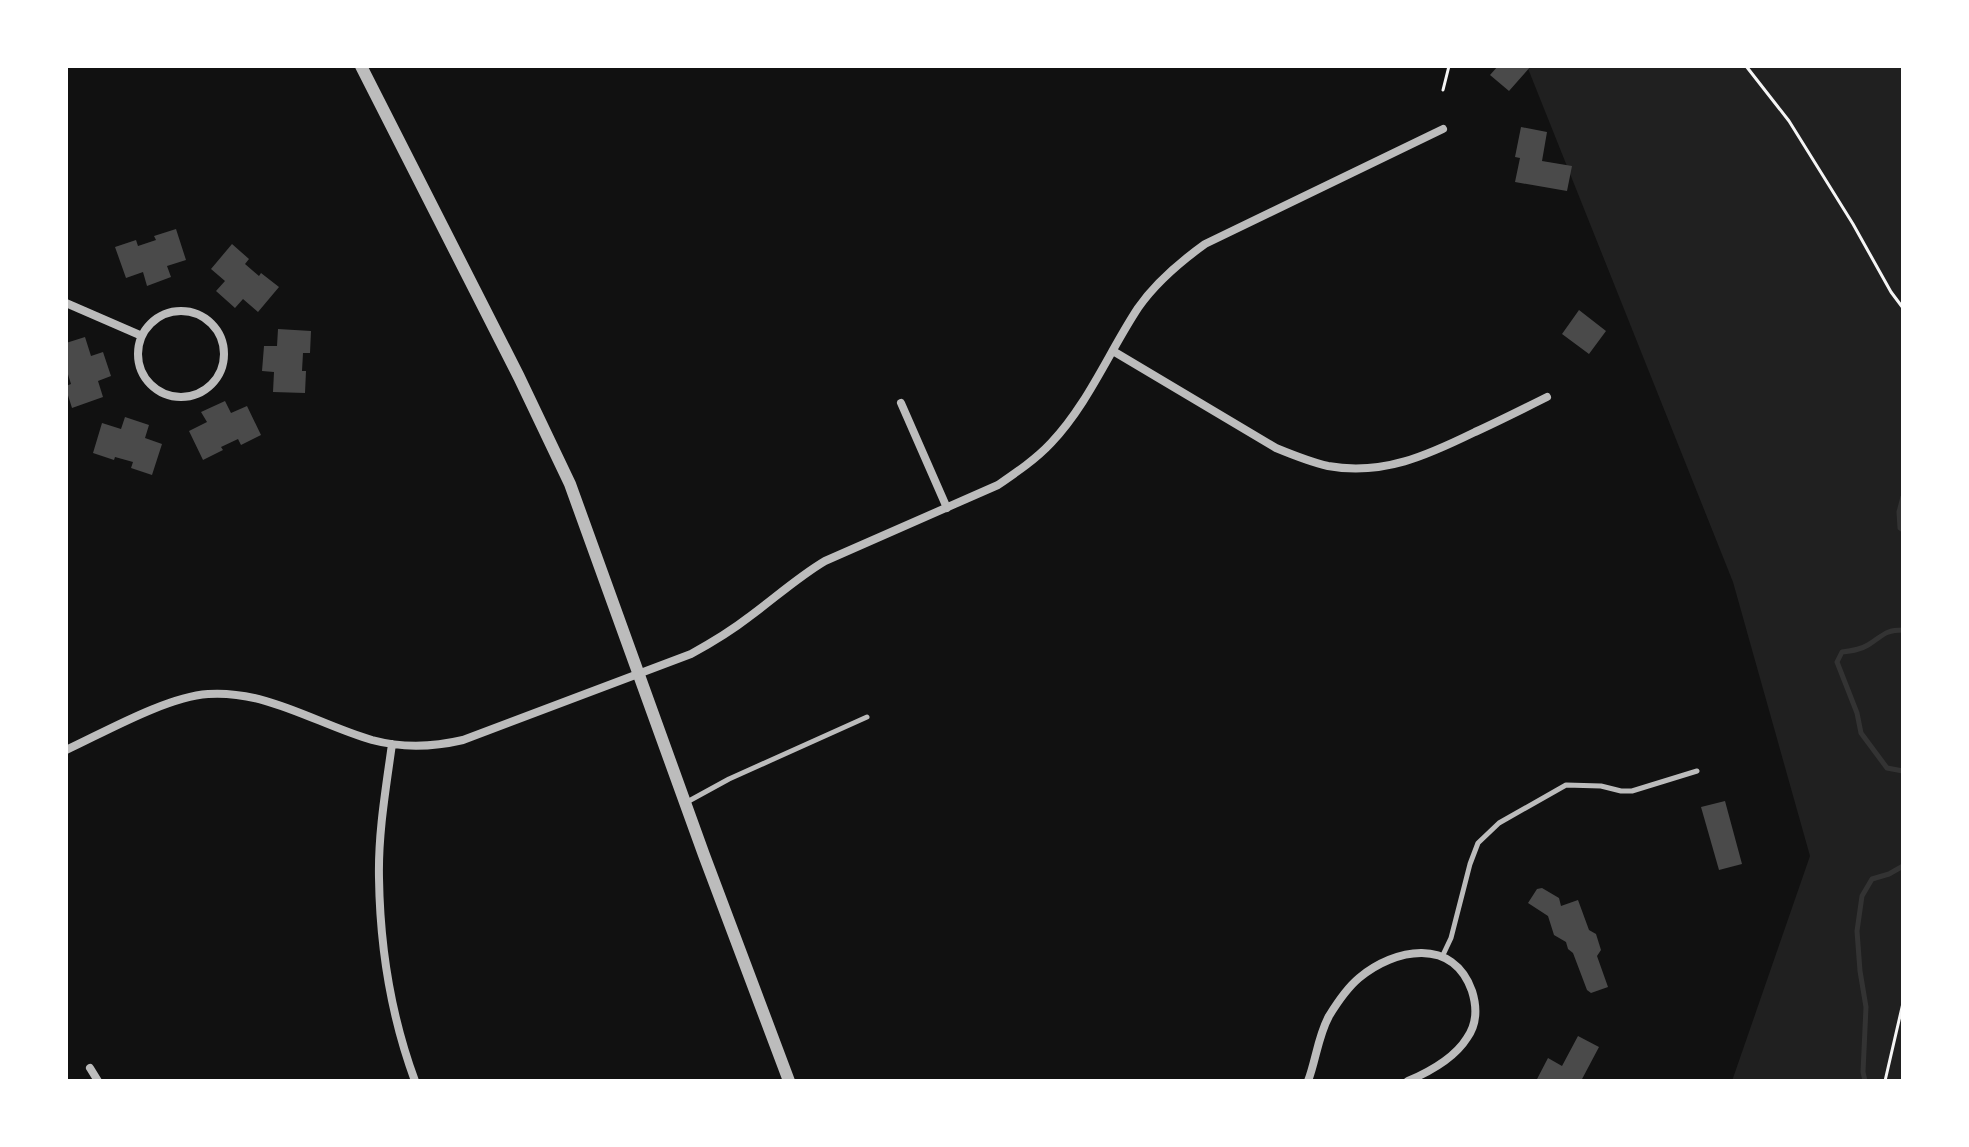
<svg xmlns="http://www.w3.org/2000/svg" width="1969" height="1147" font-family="'Alegreya Sans',sans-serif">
	<rect width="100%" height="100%" fill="#111"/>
	<!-- green -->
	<path fill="#202020" d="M1527,66h376v1015h-171l78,-225 -77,-274z"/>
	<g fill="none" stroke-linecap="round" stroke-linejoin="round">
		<!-- stream -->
		<path stroke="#333" stroke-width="5" d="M1903,497l-4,15 1,16 3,2
			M1903,630c-19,0 -20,6 -35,15 -8,5 -17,6 -26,7l-5,10 20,51 4,20 26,35 16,3
			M1865,1081l-2,-9 3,-65 -6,-36 -3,-40 5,-35 10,-17 17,-5 14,-8"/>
	</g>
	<!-- building -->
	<path fill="#4a4a4a" d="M1498,66h33l-22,25 -19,-16z
		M1521,127l26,5 -5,29 30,5 -5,25 -52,-9 5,-24 -5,-1z
		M176,229l10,31 -19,6 4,11 -24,9 -4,-14 -17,6 -11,-31 21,-7 2,6 18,-6 -2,-4z
		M232,244l17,15 -4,5 14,12 2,-3 18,14 -21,25 -15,-13 -8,9 -19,-17 9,-10 -14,-12z
		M1579,310l27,21 -17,23 -27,-20z
		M278,329l33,2 -1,22h-7l-1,18h4l-1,22 -32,-1 1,-20 -12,-1 2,-25h13z
		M85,337l6,19 12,-4 8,24 -13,5 5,16 -31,11 -6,-19v-3l5,-2 -5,-16v-25z
		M225,401l6,12 16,-7 14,29 -20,10 -3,-6 -17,8 2,3 -20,10 -14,-29 18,-9 -6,-10z
		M125,417l24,8 -4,13 17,6 -10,31 -21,-7 2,-6 -18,-5 -1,3 -21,-7 9,-30 19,6z
		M1725,801l17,63 -23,6 -18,-63z
		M1542,888l17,10 2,8 17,-6 11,30 7,4 5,16 -4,6 11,31 -17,6 -4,-3 -14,-37 -5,-4 -2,-7 -12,-7 -6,-19 -20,-13 9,-14z
		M1578,1036l21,11 -18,34h-45l12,-23 14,8z"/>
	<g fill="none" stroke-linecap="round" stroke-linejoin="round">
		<!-- path -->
		<path stroke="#f5f5f5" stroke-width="3" d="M1746,66l43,55 64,103 38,68 12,16
			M1443,90l6,-24
			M1885,1081l18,-78"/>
		<!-- service -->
		<path stroke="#bcbcbc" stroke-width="5" d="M687,802l42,-23 138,-62
			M1442,957l9,-19 19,-74 8,-21 21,-20 67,-38 35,1 20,5h11l65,-20"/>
		<!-- minor -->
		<path stroke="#bcbcbc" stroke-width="8" d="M66,303l76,33
			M138 354a43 43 0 1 1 86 0a43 43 0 1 1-86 0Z
			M1113,351l163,97c17,7 34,14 52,18 55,10 100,-11 147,-34 24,-11 48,-23 72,-35
			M901,403l46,105
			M392,744c-6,44 -14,89 -13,134 1,69 12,138 36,203
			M66,750c39,-18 100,-53 142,-56 59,-4 109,30 164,46 30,8 61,7 91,0l228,-86c20,-11 40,-23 58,-37 26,-19 49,-40 76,-56l173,-76c19,-13 38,-26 53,-42 37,-39 58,-91 87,-135 18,-26 42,-46 67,-64l238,-115
			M90,1068l8,13
			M1308,1081c8,-21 10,-45 21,-65 8,-13 18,-28 30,-38 36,-30 94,-41 113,13 5,16 5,33 -5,47 -13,21 -38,34 -59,43"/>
		<!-- tertiary -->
		<path stroke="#bcbcbc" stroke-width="12" d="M361,66l158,311 51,107 134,371 85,226"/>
	</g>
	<!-- border -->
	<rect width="1969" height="1147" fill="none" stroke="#ffffff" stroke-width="136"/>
</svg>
